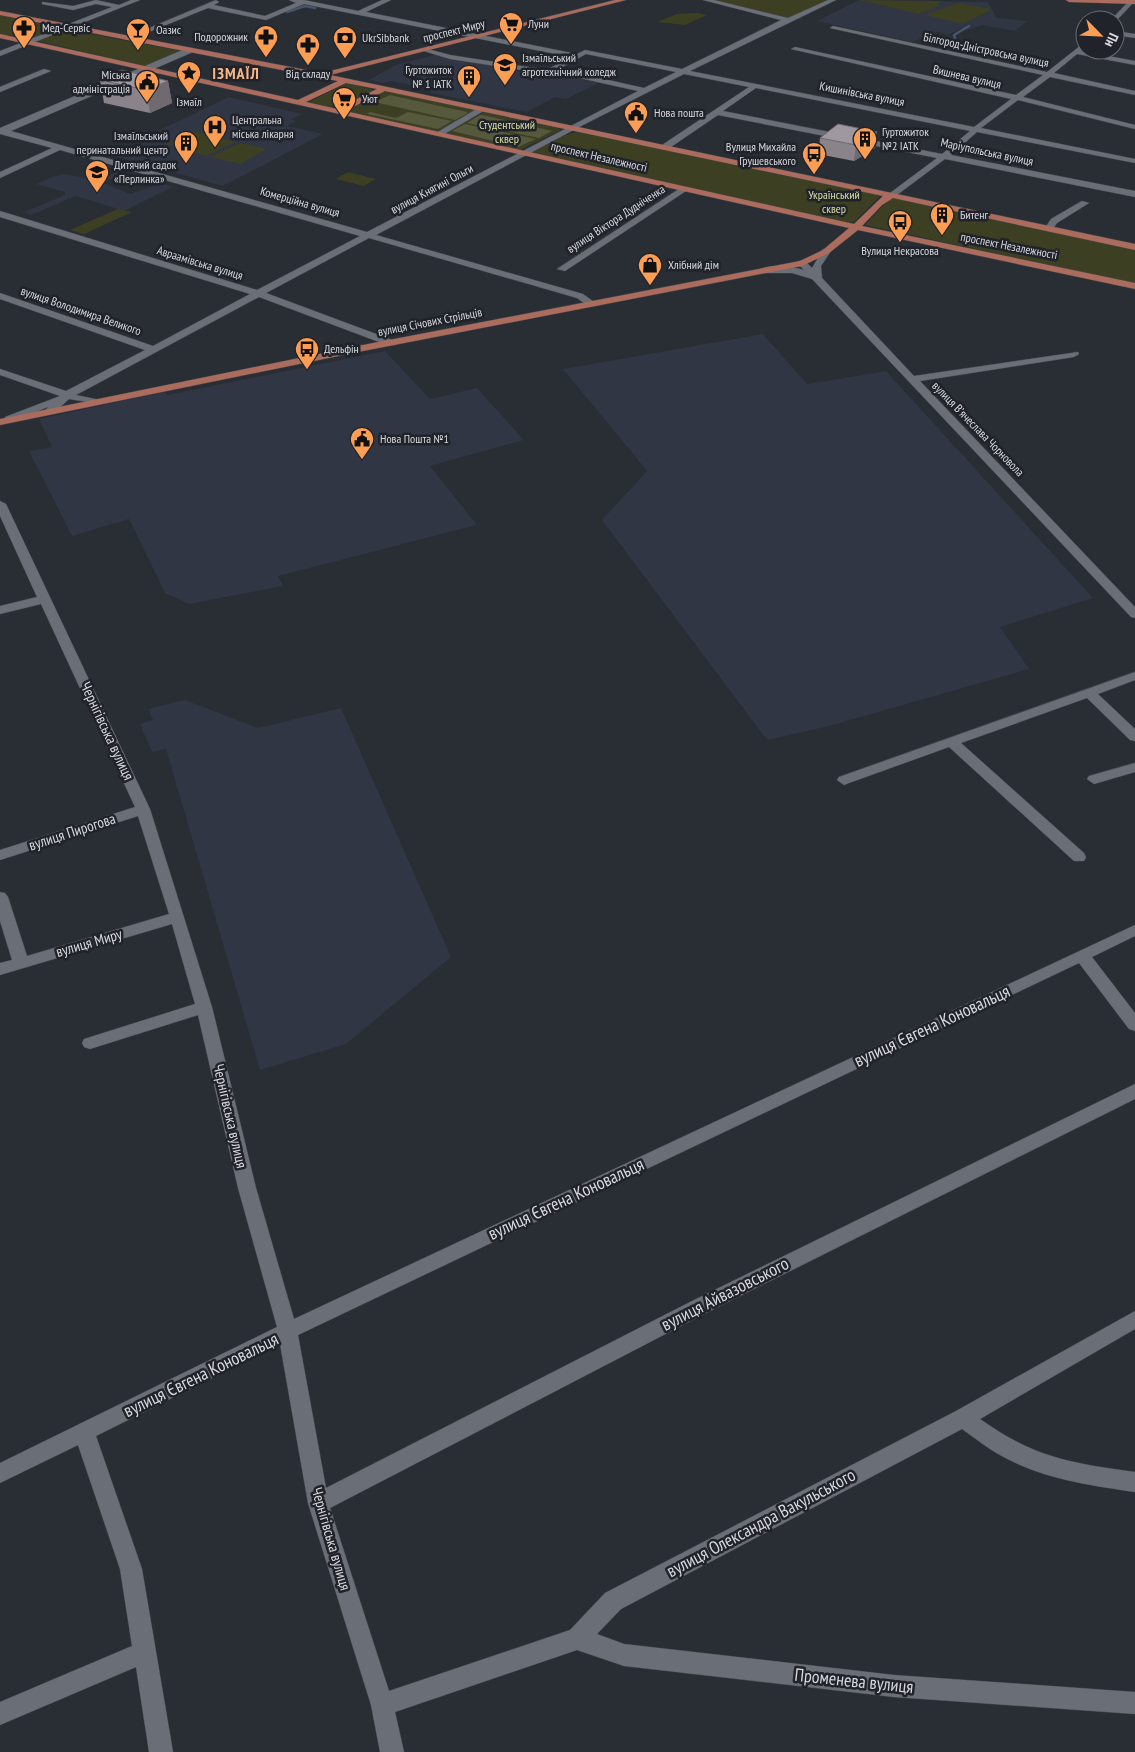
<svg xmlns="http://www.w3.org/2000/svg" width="1135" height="1752" font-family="'PT Sans Narrow',sans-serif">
	<rect width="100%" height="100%" fill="#292d34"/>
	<!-- built -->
	<path fill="#303643" d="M859,0l129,2 9,16 30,3 -12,10 -33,-6 -15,5 -7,-1 -12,6 -10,-3 -26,10 -95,-21z
		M435,55l103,20 14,-2 47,10 -33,16 -11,-2 -28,15 -97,-19 2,-4 -41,-8 -8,2 -14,-3 29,-16z
		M229,97l73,17 -11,5 5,2 -9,5 36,8 -100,52 -109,-30 35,-16 -6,-2z
		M119,171l6,2 -22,10 27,11 31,-11 12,4 -49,24 -48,-15 -45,19 -7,-3 41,-17v-3l-29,-8 16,-7 12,-3 33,6z
		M763,334l44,50 79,-13 207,227 -93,29 29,42 -200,57 -62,14 -165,-220 45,-49 -84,-102z
		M385,351l45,48 47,-11 47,52 -94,26 47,59 -199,51 5,10 -94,18 -24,-11 -36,-74 -57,17 -43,-85 23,-4 -13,-28 126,-27 2,3z
		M185,700l73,28 83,-20 110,249 -105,87 -86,26 -94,-321 -14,3 -12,-28 13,-4 -5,-11z"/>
	<!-- green -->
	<path fill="#3d3f23" d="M717,0h111l-39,18 -76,-16z
		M859,0l81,1 -2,5 -19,8z
		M957,3l35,6 -29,15 -38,-9z
		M697,13l10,2 -22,10 -28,-3 20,-8z
		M0,15l55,12 2,1 -26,11 -31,-5z
		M63,30h6l112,21 -36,15 -107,-25z
		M347,83l27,7c-18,15 -43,22 -65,12z
		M382,92h8l85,18 -38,21 -90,-20z
		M484,112l74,16 3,2 -41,20 -72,-16v-3z
		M193,131l40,10 2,1 -29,14 -40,-12z
		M578,132l299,62 2,3 -25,25 -7,1 -315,-71 30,-16z
		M240,143l27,6 -27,15 -30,-7z
		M348,172l28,7 -12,7 -28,-7z
		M896,198l239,51v35l-270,-59 23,-25z
		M118,209l14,3 -48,22 -14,-4z"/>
	<!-- forest -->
	<path fill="#56593b" d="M390,95l77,17 1,1 -13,7 -81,-18z
		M370,112l26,6 12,-6 44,9 -14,8 -71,-15z
		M480,115h3l69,16 -13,7 -72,-15z
		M465,124l71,15 -18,8 -66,-16z"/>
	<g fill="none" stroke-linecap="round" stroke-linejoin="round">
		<!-- stream -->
		<path stroke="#47546d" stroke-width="2.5" d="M287,12l18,-6 10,2
			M949,42l6,-4 -1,-3 15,-9"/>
		<!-- minor casing -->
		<g stroke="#45484d" stroke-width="1">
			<path id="minor" d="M96,0l23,5 12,-5h9l-140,56v-5l112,-44 -16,-3 -23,6 -31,-6v-2l31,4z
				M216,0l3,2 -5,3 51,11 31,-13 -7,-3h15l54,11 24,-11h9l-25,12 211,42 8,-4 97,19 99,-49 -78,-20h11l74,18 40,-18h8l-146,71 284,56 37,-28 -220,-50 4,-2 221,48 27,-20 -213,-47 3,-2 214,46 38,-30v6l-4,3 54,10v4l-58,-11 -23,19 81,18v4l-85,-18 -27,20 112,28v4l-117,-29 -37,28 154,31v4l-158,-31 -26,23 184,36v6l-190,-38 -52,39 -3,-1v-4l47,-35 -219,-43 -50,34h-6v-4l87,-58 -65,-13 -101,51 -207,110 207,59 11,8v4h-6l-11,-8 -208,-60 -103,55 129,48v4h-8l-128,-48 -183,98 24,5v4l-31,-5 -16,15h-8l-1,-2 4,-5 -35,14h-8v-4l55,-21 -60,-21v-6l66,22 79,-41 -145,-51v-6l153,53 97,-52 -250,-77v-6l257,79 103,-54 -300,-86 -60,28v-6l52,-24 -52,-14v-6l187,-80h6v4l-182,79 356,101 271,-141 -86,-19 -11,1 -91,-14 -30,-9 4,-2 26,7 91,14 9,-1 21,-11 -267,-53 -38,16 -58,-12 -79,32 -6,-1zM586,54l90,18 -32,16 -85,-19zM756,88l214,43 -28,23 -219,-43z
				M1129,1l5,1 -18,19 -5,-1z
				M1115,31l20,3v4l-20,-3z
				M44,69l7,2 -51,21v-5z
				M480,107l7,2 -46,27 -7,-2z
				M682,187l7,2 -124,82 -8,-2z
				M1082,201l7,2 -32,20 -5,7h-6l-1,-2 6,-9z
				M823,249l8,2 -10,15 1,12 92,98 164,-24 1,2 -5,3 -154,24 215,226v11l-4,-1 -319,-338 -20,-6h-27l-5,-3c10,-7 33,-3 44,0l-7,-7 2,-2h6l7,7z
				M0,501l6,3 144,305 62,198 44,181 38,131 841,-394v11l-43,21 43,56v18l-6,-2 -50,-66 -781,372 28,153 366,-187 443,-217v15l-429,214 -376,195 59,183 181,-61 35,-37 351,-182 179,-100v18l-155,90c55,39 90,44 155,53v20c-46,-7 -93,-13 -135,-37 -13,-7 -25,-17 -38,-26l-341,180 -24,25 27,10 270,31 241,17v22l-241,-17 -270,-31 -47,-16 -182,62 9,40h-24l-9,-47 -63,-202 -28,-159 -184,92 46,133 31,183h-24l-13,-85 -136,58v-23l132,-56 -12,-77 -42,-124 -78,38v-20l277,-136 -39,-139 -40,-173 -108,34 -6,-2 -2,-4 2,-4 111,-35 -23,-80 -172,51v-12l12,-3 -12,-39v-29l5,1 3,4 19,59 142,-42 -31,-98 -138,44v-10l135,-43 -94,-203 -41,10v-8l37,-9 -37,-81z
				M1135,672v8l-37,14 37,35v12l-5,-1 -43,-42 -126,45 123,110 2,4 -2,4h-10l-125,-114 -100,36 -5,2 -7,-5 2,-3z
				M1135,763v9l-41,12 -7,-5 2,-3z"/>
		</g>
		<!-- major casing -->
		<g stroke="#45484d" stroke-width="1">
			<path id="major" d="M615,0h11l-296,75 805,169v6l-242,-52 -11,7 -20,21 273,57v6l-277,-59 -29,23 -27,13 -439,85 -363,74v-6l363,-74 437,-84 23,-11 26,-22 -849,-190v-4l298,66 40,-19 -338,-66v-4l322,62zM346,83l31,6 -40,20 -31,-7zM385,91l498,105 -29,28 -509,-113z
				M1066,0h69v4l-66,-2z"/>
		</g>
		<!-- minor -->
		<use href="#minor" fill="#6a6e76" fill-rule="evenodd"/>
		<!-- major -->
		<use href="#major" fill="#ab6c5e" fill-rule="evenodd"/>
	</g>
	<!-- wall -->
	<path fill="#8a838a" d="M100,80l68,1 4,22 -22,10 -46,-10z
		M820,138l55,10 -21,13 -36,-7z"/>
	<!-- shaded-wall -->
	<path fill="#706a70" d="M168,81l4,22 -22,10 -4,-23z
		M877,132l-2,16 -21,13 2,-16z"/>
	<!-- building -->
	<path fill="#a098a0" stroke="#706a70" d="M122,70l46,11 -22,9 -46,-10z
		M838,124l39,8 -21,13 -36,-7z"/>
	<!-- icons -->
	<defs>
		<g id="supermarket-pin" transform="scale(1.25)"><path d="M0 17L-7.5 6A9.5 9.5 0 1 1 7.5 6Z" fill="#fc9d54" stroke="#20232a"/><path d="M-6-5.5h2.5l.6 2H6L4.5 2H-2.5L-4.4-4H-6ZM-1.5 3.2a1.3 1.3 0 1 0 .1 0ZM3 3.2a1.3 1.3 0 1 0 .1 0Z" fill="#111"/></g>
		<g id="pharmacy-pin" transform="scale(1.25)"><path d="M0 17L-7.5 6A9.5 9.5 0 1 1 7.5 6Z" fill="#fc9d54" stroke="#20232a"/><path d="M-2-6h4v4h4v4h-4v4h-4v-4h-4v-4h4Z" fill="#111"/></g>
		<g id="bar-pin" transform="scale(1.25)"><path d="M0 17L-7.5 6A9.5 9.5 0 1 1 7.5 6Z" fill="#fc9d54" stroke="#20232a"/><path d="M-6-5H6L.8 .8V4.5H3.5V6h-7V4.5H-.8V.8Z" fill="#111"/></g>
		<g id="bank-pin" transform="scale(1.25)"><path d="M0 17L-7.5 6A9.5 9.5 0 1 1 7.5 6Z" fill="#fc9d54" stroke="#20232a"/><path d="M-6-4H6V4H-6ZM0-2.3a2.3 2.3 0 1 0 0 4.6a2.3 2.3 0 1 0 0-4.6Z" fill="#111"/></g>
		<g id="university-pin" transform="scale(1.25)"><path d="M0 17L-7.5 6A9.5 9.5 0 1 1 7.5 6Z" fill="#fc9d54" stroke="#20232a"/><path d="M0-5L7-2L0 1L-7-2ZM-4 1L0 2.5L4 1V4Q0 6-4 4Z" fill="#111"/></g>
		<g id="sight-pin" transform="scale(1.25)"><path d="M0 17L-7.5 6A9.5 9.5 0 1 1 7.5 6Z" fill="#fc9d54" stroke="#20232a"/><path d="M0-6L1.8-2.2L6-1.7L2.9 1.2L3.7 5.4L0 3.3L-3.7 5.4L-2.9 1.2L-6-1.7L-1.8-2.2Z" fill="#111"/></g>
		<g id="building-pin" transform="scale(1.25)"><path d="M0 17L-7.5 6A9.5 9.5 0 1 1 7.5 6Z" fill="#fc9d54" stroke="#20232a"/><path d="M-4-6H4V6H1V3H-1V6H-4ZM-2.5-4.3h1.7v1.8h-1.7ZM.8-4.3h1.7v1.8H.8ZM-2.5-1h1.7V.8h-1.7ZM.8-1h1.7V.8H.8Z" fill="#111"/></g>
		<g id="civic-pin" transform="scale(1.25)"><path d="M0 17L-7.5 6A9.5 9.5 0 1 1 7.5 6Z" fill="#fc9d54" stroke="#20232a"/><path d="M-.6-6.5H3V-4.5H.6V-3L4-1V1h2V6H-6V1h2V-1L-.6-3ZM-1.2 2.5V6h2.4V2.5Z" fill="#111"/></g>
		<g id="hospital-pin" transform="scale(1.25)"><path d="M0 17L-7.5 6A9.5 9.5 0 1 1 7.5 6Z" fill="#fc9d54" stroke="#20232a"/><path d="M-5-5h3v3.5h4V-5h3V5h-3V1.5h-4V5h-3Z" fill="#111"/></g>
		<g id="bus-pin" transform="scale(1.25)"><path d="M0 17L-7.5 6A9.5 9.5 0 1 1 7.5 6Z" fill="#fc9d54" stroke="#20232a"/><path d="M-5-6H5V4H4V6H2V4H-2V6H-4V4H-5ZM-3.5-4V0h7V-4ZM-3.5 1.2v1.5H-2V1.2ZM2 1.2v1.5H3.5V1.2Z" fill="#111"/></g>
		<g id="school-pin" transform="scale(1.25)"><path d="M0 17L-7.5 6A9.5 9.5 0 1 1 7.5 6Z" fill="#fc9d54" stroke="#20232a"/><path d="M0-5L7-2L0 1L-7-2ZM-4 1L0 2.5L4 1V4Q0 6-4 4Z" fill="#111"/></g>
		<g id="shop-pin" transform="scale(1.25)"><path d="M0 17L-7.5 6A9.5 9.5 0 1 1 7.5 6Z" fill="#fc9d54" stroke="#20232a"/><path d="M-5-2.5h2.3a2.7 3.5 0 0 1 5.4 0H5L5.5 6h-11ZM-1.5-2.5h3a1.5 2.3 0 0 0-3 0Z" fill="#111"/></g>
	</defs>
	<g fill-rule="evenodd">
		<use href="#supermarket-pin" x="511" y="24"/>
		<use href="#pharmacy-pin" x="24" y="28"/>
		<use href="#bar-pin" x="138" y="30"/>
		<use href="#pharmacy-pin" x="266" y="37"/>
		<use href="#bank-pin" x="345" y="38"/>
		<use href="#pharmacy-pin" x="308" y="45"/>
		<use href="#university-pin" x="505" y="65"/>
		<use href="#sight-pin" x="189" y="73"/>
		<use href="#building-pin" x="469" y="77"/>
		<use href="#civic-pin" x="147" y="82"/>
		<use href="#supermarket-pin" x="344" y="99"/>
		<use href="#civic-pin" x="636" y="113"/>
		<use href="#hospital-pin" x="215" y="127"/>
		<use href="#building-pin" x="865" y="139"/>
		<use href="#building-pin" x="186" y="143"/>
		<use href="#bus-pin" x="814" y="154"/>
		<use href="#school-pin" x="97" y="172"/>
		<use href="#building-pin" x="942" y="215"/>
		<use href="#bus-pin" x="900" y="222"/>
		<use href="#shop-pin" x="650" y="265"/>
		<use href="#bus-pin" x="307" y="349"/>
		<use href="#civic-pin" x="362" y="439"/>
	</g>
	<g text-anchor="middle" stroke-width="5" stroke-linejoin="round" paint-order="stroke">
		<!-- far-poi labels -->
		<g font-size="12" fill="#d6d8dd" stroke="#20232a" text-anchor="start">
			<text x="528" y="28">Луни</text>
			<text x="42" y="32">Мед-Сервіс</text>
			<text x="156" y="34">Оазис</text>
			<text x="248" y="41" text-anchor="end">Подорожник</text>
			<text x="362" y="42">UkrSibbank</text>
			<text x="522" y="62">Ізмаїльський<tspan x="522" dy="14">агротехнічний коледж</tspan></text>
			<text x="452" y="74" text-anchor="end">Гуртожиток<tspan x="452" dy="14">№ 1 ІАТК</tspan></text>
			<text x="308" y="78" text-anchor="middle">Від складу</text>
			<text x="130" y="79" text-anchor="end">Міська<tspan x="130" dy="14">адміністрація</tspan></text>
			<text x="362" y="103">Уют</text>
			<text x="189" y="106" text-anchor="middle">Ізмаїл</text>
			<text x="654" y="117">Нова пошта</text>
			<text x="232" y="124">Центральна<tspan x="232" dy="14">міська лікарня</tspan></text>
			<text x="882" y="136">Гуртожиток<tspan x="882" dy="14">№2 ІАТК</tspan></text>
			<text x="168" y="140" text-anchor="end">Ізмаїльський<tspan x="168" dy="14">перинатальний центр</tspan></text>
			<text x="796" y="151" text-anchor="end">Вулиця Михайла<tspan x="796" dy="14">Грушевського</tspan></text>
			<text x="114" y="169">Дитячий садок<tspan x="114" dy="14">«Перлинка»</tspan></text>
			<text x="960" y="219">Битенг</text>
			<text x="900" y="255" text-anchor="middle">Вулиця Некрасова</text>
			<text x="668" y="269">Хлібний дім</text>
			<text x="324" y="353">Дельфін</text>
			<text x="380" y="443">Нова Пошта №1</text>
		</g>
		<!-- far-street labels -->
		<g font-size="12" fill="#d6d8dd" stroke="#20232a">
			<text transform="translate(454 31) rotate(-14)" y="4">проспект Миру</text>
			<text transform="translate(986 50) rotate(12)" y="4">Білгород-Дністровська вулиця</text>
			<text transform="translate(967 77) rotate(13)" y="4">Вишнева вулиця</text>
			<text transform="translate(862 94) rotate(11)" y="4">Кишинівська вулиця</text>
			<text transform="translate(987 152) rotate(12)" y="4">Маріупольська вулиця</text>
			<text transform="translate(599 157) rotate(13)" y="4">проспект Незалежності</text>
			<text transform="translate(432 189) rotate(-28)" y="4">вулиця Княгині Ольги</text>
			<text transform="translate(300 202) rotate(16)" y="4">Комерційна вулиця</text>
			<text transform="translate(616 219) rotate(-33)" y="4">вулиця Віктора Дудніченка</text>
			<text transform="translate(1009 246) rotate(11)" y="4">проспект Незалежності</text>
			<text transform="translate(200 263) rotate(17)" y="4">Авраамівська вулиця</text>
			<text transform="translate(81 311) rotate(19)" y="4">вулиця Володимира Великого</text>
			<text transform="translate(430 322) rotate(-11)" y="4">вулиця Січових Стрільців</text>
			<text transform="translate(978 429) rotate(46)" y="4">вулиця Вʼячеслава Чорновола</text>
		</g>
		<!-- far-park labels -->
		<g font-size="12" fill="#d8dda4" stroke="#20232a">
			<text x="507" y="129">Студентський<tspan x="507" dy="14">сквер</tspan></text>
			<text x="834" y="199">Український<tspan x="834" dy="14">сквер</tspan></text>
		</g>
		<!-- street labels -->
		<g font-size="15" fill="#d6d8dd" stroke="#20232a">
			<text transform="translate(107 731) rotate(65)" y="5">Чернігівська вулиця</text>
			<text transform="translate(72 832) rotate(-18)" y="5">вулиця Пирогова</text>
			<text transform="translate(89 943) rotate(-16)" y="5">вулиця Миру</text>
			<text transform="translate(230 1116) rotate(77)" y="5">Чернігівська вулиця</text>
			<text transform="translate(331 1539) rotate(74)" y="5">Чернігівська вулиця</text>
		</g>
		<!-- far-district labels -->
		<g font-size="16" font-weight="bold" letter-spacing="1" fill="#f8b586" stroke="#20232a">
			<text x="236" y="79">ІЗМАЇЛ</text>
		</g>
		<!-- near-street labels -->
		<g font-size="18" fill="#d6d8dd" stroke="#20232a">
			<text transform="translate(932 1026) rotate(-25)" y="6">вулиця Євгена Коновальця</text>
			<text transform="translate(566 1199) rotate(-25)" y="6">вулиця Євгена Коновальця</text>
			<text transform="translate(725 1294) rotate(-27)" y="6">вулиця Айвазовського</text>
			<text transform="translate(201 1375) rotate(-26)" y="6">вулиця Євгена Коновальця</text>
			<text transform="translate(761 1523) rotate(-28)" y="6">вулиця Олександра Вакульського</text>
			<text transform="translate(854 1681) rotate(6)" y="6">Променева вулиця</text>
		</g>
	</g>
	<!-- north arrow -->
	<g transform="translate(1100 35) rotate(114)"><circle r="24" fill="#20232a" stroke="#696b72"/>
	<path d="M0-4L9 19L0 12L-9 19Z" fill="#fc9d54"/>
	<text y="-8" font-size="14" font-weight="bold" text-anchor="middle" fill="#d6d8dd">Пн</text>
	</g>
</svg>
